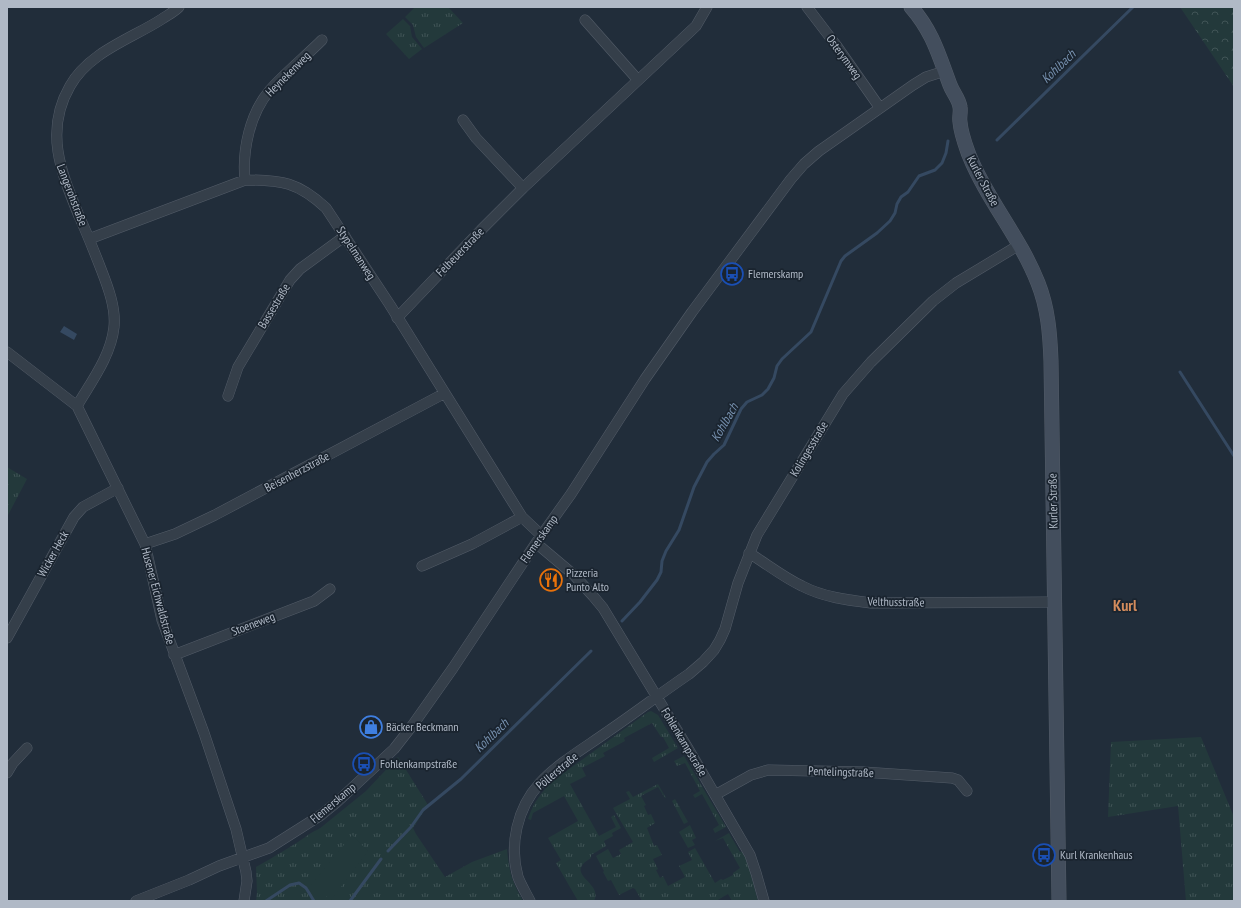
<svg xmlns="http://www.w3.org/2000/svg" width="1241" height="908" font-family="'PT Sans Narrow',sans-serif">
	<defs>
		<pattern id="grass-tufts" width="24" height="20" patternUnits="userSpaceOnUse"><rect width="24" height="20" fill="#23393b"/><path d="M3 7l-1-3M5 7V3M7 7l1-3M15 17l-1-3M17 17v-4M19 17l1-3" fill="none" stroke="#405456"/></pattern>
		<pattern id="forest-crowns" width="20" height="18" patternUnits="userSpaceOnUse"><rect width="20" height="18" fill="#23393b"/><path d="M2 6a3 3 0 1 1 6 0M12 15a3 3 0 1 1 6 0" fill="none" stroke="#405456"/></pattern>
	</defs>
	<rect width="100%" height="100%" fill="#212d3a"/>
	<!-- grass -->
	<path fill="url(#grass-tufts)" d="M415,7h33l15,16 -39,25 -8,-11 -3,-12 -8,-8z
		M403,19l7,7 2,11 10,12 -13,10 -23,-25z
		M7,467l20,12 -20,38z
		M651,711l7,4 20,33 -24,14 -2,-4 17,-10 -6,-11h-2l-9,-14 -28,15 1,3 -22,12 2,3 -23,12 4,8 -16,8 29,52 17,-9 -5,-10 3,-2 7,13 -9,5 1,3 -9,5 2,5 -15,9v3c-29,17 13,24 3,43h-16l-22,-38 5,-3 -13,-22 30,-17 -14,-25 -31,17 -2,7 -3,-1c5,-16 14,-28 26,-39l94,-68z
		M1201,737l33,80v84h-48l-8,-95 -70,11 3,-75z
		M684,756l42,71 -11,6 -2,-4 6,-4 -17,-31 -7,4 -2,-3 7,-4 -15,-28 -8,3 -3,-5z
		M398,757l30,48 -15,23 3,6 29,43 27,-15 35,-13c2,23 5,33 16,52h-267l1,-8 -1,-26c19,-11 37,-21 55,-34 5,-3 9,-4 13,-8l42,-34z
		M658,784l8,14h-1l-7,-11 -17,9 5,9 -2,1 4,9 3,-1 4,9 -8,5 7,18 3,-1 5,10 -9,4 5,10 -2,1 4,8 3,-2 5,10 17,-9 -6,-11 13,-6 -4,-8 7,-4 20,35 6,-4 2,1 10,-5v-2l7,-5 -17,-30 -8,3 14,-8 11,19 3,-1 5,13 10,37h-26l-4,-7 -12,7h-74l-7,-12 -2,-1 -14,7 -8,-15 -3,1 -5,-9 1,-1 -8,-15 12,-7 5,9 8,-4 -2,-4 14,-8 -20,-34 17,-9 -4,-7 3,-1 4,6z
		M675,799l13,23 -4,2 -12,-23z
		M690,825l6,13 -4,2 3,5 -7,3 -9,-16z"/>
	<!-- forest -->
	<path fill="url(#forest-crowns)" d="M1180,7h54v80z"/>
	<!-- garden -->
	<path fill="#23393b" d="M352,835l16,16 -37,49 -20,-15z"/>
	<!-- water -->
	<path fill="#354961" d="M64,326l13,8 -3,6 -14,-8z"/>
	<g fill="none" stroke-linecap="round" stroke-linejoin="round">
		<!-- stream -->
		<path stroke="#354961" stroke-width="3" d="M997,140l136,-133
			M1180,372l54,84
			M622,621l18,-19 17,-22 4,-8 1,-11 4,-10 13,-21 15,-43 13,-25 7,-8 10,-9 17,-36 6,-7 15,-7 6,-6 6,-11 3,-12 5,-7 29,-27 30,-71 4,-5 32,-23 13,-12 5,-8 2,-9 4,-7 7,-5 11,-16 16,-6 7,-7 4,-10 2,-12
			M388,851l23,-24 12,-17 38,-31 130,-128
			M266,901l24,-16 9,-2 7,5 8,13
			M350,901l31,-42"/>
		<!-- street casing -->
		<g stroke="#535c68" stroke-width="11">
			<path id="street" d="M807,7l29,38 44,63
				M585,20l53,60
				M463,120l13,18 47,50
				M245,180c-3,-30 5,-67 25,-90 16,-18 35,-33 52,-50
				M89,239l156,-59c37,0 53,2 81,28l64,97 132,212 19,18
				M397,318l84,-88 42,-42 173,-162 11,-19
				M7,352l70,54 68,138 17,76 42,113 32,96 10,43 1,9 -3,20
				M228,396l10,-29 52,-87 10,-11 45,-33
				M77,406c14,-24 34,-50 37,-79 2,-19 -6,-40 -13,-58 -7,-18 -14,-36 -22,-53 -18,-44 -35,-85 -9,-130 19,-34 61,-47 92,-67 6,-4 12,-7 17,-12
				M536,543l38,32 19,21 10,12 86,142 61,105 6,18 8,28
				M145,544l30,-10 40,-19 230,-122
				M749,553c18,11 34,24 53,33 21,11 45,14 69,17l183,-1
				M422,566l50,-22 50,-27
				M7,638l67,-121 9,-10 35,-19
				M174,655l140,-54 16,-12
				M7,773l6,-10 14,-15
				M715,795l36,-20 17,-5 95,2 89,6 6,2 9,11
				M136,901l53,-21 30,-14 50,-18 52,-33 16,-13 57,-53 18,-23 41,-58 83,-125 35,-49 74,-115 47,-67 99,-133 13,-15 15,-13 94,-66 13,-8 19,-6
				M530,901c-4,-8 -9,-16 -12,-24 -9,-32 -1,-69 22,-94 17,-19 46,-36 67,-51 28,-19 54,-39 82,-58l14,-12 11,-12 6,-10 5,-11 13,-46 19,-48 86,-141 28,-32 62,-61 23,-18 63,-38"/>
		</g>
		<!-- secondary casing -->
		<g stroke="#535c68" stroke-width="15">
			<path id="secondary" d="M911,7c22,25 28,49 39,78 3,8 9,14 10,22 1,5 -1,10 0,15 1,12 5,22 9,33 18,45 51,82 69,128 10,25 12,51 13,78l8,540"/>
		</g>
		<!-- street -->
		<use href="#street" stroke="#353f4a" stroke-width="10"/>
		<!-- secondary -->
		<use href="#secondary" stroke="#434e5d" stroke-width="14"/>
	</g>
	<!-- icons -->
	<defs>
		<g id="bus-ring" transform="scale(1.15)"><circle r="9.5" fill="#1a242f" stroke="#1a4fb4" stroke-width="1.5"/><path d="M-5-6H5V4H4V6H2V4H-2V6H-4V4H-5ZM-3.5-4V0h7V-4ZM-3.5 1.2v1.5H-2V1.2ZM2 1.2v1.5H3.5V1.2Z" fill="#1a4fb4"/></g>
		<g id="restaurant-ring" transform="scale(1.15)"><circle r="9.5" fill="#1a242f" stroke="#e8710a" stroke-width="1.5"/><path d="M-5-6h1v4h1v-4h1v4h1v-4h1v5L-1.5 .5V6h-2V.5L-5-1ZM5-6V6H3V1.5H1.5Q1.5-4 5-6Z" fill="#e8710a"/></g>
		<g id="shop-ring" transform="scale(1.15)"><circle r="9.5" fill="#1a242f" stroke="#3f7fe0" stroke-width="1.5"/><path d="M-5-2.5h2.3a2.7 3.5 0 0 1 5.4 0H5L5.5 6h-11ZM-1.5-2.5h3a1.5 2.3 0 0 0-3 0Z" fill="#3f7fe0"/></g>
	</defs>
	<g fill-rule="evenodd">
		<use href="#bus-ring" x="732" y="274"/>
		<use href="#restaurant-ring" x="551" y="580"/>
		<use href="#shop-ring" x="371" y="727"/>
		<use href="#bus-ring" x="364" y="764"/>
		<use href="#bus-ring" x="1044" y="855"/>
	</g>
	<g text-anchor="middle" stroke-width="3.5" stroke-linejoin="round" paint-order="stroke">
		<!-- street labels -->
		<g font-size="12" fill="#b0b9c6" stroke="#1a242f">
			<text transform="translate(844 57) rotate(54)" y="4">Osterymweg</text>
			<text transform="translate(288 74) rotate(-45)" y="4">Heynekenweg</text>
			<text transform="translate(983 181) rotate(62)" y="4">Kurler Straße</text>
			<text transform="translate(72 195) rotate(69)" y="4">Langerohstraße</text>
			<text transform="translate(460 252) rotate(-46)" y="4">Felheuerstraße</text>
			<text transform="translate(356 253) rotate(57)" y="4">Stypelmanweg</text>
			<text transform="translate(274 306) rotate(-59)" y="4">Bassestraße</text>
			<text transform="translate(809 449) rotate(-59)" y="4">Kolingesstraße</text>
			<text transform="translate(297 472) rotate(-28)" y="4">Beisenherzstraße</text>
			<text transform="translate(1053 501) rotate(-91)" y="4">Kurler Straße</text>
			<text transform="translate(539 539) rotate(-55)" y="4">Flemerskamp</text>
			<text transform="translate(53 554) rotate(-61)" y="4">Wicker Heck</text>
			<text transform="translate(158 596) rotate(75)" y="4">Husener Eichwaldstraße</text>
			<text transform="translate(896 602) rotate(1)" y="4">Velthusstraße</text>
			<text transform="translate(253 624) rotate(-21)" y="4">Stoeneweg</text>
			<text transform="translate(684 742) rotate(59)" y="4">Fohlenkampstraße</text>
			<text transform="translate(557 771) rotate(-40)" y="4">Pöllerstraße</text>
			<text transform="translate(841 772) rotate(2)" y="4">Pentelingstraße</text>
			<text transform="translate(333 803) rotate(-40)" y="4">Flemerskamp</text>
		</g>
		<!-- poi labels -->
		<g font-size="12" fill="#b0b9c6" stroke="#1a242f" text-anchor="start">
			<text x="748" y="278">Flemerskamp</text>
			<text x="566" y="577">Pizzeria<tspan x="566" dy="14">Punto Alto</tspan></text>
			<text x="386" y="731">Bäcker Beckmann</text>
			<text x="380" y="768">Fohlenkampstraße</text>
			<text x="1060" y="859">Kurl Krankenhaus</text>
		</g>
		<!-- water labels -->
		<g font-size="13" font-style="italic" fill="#7791af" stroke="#1a242f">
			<text transform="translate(1058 66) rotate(-44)" y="5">Kohlbach</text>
			<text transform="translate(724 422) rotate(-60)" y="5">Kohlbach</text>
			<text transform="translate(491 735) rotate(-44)" y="5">Kohlbach</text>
		</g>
		<!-- district labels -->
		<g font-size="16" font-weight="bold" fill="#d48c5d" stroke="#1a242f">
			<text x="1125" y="611">Kurl</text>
		</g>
	</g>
	<!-- border -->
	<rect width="1241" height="908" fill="none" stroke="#b0b9c6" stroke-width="16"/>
</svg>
